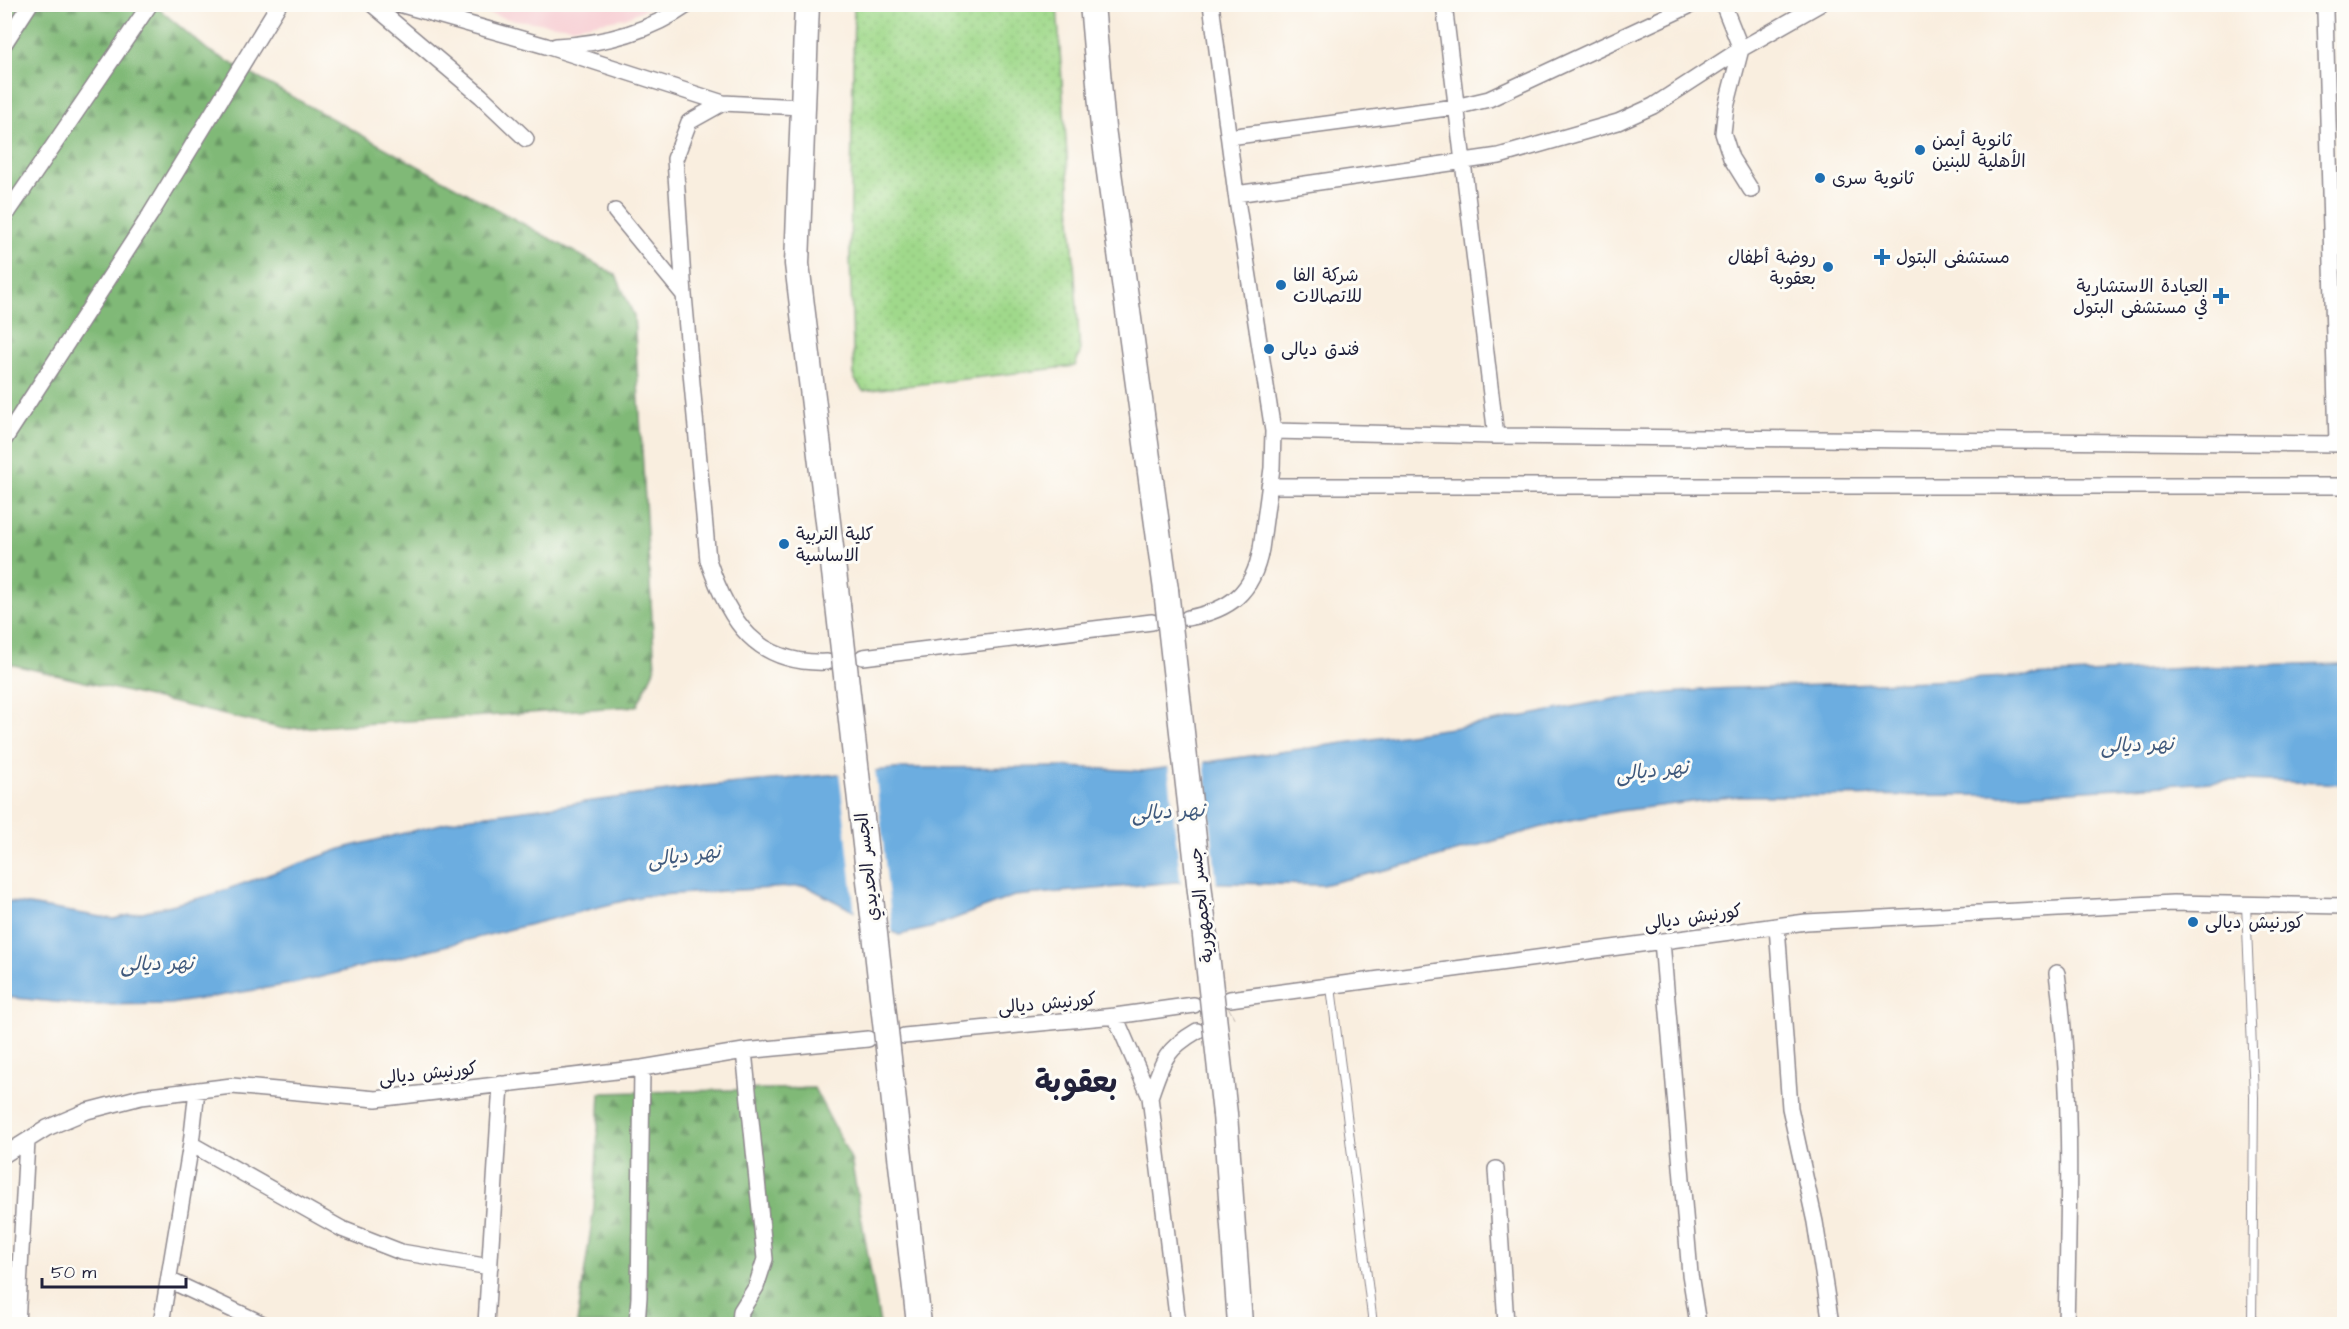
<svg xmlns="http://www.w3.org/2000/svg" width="2349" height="1329" font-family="'Architects Daughter','Playpen Sans Arabic',sans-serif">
	<defs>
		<pattern id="forest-firs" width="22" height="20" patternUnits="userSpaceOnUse" patternTransform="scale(1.5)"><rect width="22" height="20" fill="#80b977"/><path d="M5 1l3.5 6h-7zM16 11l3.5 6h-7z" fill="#689663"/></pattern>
		<pattern id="park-dots" width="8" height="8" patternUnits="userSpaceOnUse" patternTransform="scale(1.5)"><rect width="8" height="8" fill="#a0d98b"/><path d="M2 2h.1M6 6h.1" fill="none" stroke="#8aba79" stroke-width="1.8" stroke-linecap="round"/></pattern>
	</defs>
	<rect width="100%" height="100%" fill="#fdfcf7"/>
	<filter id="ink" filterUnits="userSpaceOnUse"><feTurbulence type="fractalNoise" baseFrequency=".0167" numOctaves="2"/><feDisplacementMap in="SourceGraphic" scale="12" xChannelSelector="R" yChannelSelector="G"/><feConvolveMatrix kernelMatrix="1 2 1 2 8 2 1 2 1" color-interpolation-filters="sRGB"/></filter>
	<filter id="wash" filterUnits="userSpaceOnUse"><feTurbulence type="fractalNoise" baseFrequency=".008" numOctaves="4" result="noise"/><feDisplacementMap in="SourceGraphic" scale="24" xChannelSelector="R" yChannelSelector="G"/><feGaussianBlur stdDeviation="1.35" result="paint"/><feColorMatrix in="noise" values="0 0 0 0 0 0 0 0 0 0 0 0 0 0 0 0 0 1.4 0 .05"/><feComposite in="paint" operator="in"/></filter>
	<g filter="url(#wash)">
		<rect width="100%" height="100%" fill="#f9eedf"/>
		<!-- built -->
		<path fill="#f7cfd4" d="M459,5h196l-31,13 -52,9 -64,-8z"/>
		<!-- forest -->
		<path fill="url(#forest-firs)" stroke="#516e59" stroke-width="1.5" d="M5,5h149l55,46 407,224 18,41 21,352 -18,38 -353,23 -279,-66z
			M814,1088l37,71 29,165h-303l17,-117 6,-114z"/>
		<!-- park -->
		<path fill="url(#park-dots)" stroke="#617e63" stroke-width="1.5" d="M854,5h203l23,348 -5,13 -212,25 -9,-13 -4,-122z"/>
		<!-- water -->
		<path fill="#6cade0" stroke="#47688e" stroke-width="1.5" d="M2344,664v120l-101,-4 -236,15 -268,1 -120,15 -59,11 -125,36 -113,27 -146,-3 -162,14 -84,32 -31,7 -93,-49 -163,10 -346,87 -127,21 -85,1 -80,-8 -1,-96 110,18 94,-23 136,-48 121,-30 240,-32 200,-18 162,-1 76,4 344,-48 132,-25 93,-9 217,-8 276,-14z"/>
		<!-- pier -->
		<path fill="#f9eedf" d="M1204,759l13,127 -36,-1 -13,-121z
			M875,768l18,168 -38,-21 -16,-144z"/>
	</g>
	<g filter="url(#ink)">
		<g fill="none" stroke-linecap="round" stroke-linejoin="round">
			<!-- minor-tunnel -->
			<path stroke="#cec5be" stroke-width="15" stroke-dasharray="15 8" stroke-linecap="butt" d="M1210,1023l21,-12"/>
			<!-- service casing -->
			<g stroke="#8e888d" stroke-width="10">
				<path id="service" d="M2246,904l8,193 -2,227
					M1331,987l42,337"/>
			</g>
			<!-- minor casing -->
			<g stroke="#8e888d" stroke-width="18">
				<path id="minor" d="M372,4l109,92 45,43
					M399,4l147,42 177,57
					M1444,4l52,432
					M1723,4l18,45 -15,58 -3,26 8,25 20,32
					M2327,4l-2,8 12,431
					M4,44l26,-40
					M556,46c48,-2 94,-15 133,-42
					M801,107l-78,-4 -34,19 -14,37 9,136 24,265c21,62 48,105 119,102
					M1229,137l226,-30 34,-8 204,-95
					M1236,194l263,-38 119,-34 35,-16 88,-57 79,-45
					M615,211l69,84
					M4,218l146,-214
					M1273,431l223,5 848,8
					M4,440l146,-225 129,-211
					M1269,486h1075
					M1188,618c42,-8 65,-25 73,-69l11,-81 1,-37 -37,-237 -25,-190
					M863,657l289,-35
					M1777,926l13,182 25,114 16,102
					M1662,941l28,333 8,50
					M2057,973c16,116 12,235 9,351
					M1230,999l576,-77 367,-19 171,3
					M1115,1016l35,81 28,227
					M904,1036l211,-20 79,-11
					M1150,1097c12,-34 14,-47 47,-66
					M191,1144l151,85 59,23 89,15
					M4,1155l43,-27 40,-17 54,-14 91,-11 144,13 266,-31 102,-17 124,-12
					M1496,1169l10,155
					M169,1280l94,44
					M17,1324l10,-183
					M161,1324l30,-180 6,-54
					M486,1324l15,-240
					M637,1324l2,-27 3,-229
					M740,1324l1,-13 15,-24 9,-28 -21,-208"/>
			</g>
			<!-- primary casing -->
			<g stroke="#8e888d" stroke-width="27">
				<path id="primary" d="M807,4l-10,260 41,341
					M1092,4l11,124 63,462
					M1225,1114l15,210
					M897,1129l22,195"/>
			</g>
			<!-- service -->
			<use href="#service" stroke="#fff" stroke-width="8"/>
			<!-- minor -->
			<use href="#minor" stroke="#fff" stroke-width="15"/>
			<!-- primary -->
			<use href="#primary" stroke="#fff" stroke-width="24"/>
			<!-- primary-bridge casing -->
			<g stroke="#8e888d" stroke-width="27" stroke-linecap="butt">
				<path id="primary-bridge" d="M1166,590l59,524
					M838,605l59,524"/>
			</g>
			<!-- primary-bridge -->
			<use href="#primary-bridge" stroke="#fff" stroke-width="24"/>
		</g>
	</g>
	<!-- markers -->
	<g fill="#1f6fb2" stroke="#fdfcf7" stroke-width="2">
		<circle cx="1920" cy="150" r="6"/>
		<circle cx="1820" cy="178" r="6"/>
		<path d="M1879 248h6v6h6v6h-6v6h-6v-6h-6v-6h6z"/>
		<circle cx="1828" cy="267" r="6"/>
		<circle cx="1281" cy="285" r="6"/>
		<path d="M2218 287h6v6h6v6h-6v6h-6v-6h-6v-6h6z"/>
		<circle cx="1269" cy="349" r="6"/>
		<circle cx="784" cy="544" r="6"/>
		<circle cx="2193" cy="922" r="6"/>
	</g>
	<g text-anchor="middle" stroke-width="6" stroke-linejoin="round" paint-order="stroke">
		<!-- poi labels -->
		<g font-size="18" fill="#22223b" stroke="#fdfcf7" text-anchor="start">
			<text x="1932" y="146">ثانوية أيمن<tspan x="1932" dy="21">الأهلية للبنين</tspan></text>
			<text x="1832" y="184">ثانوية سرى</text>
			<text x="1816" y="263" text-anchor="end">روضة أطفال<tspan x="1816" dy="21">بعقوبة</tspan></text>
			<text x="1896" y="263">مستشفى البتول</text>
			<text x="1293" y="281">شركة الفا<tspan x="1293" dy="21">للاتصالات</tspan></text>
			<text x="2208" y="292" text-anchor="end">العيادة الاستشارية<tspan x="2208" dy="21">في مستشفى البتول</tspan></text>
			<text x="1281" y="355">فندق ديالى</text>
			<text x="796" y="540">كلية التربية<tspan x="796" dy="21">الاساسية</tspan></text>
			<text x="2205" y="928">كورنيش ديالى</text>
		</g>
		<!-- street labels -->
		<g font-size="18" fill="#22223b" stroke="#fdfcf7">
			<text transform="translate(867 867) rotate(-96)" y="6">الجسر الحديدي</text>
			<text transform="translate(1201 905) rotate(-96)" y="6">جسر الجمهورية</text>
			<text transform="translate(1693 917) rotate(-8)" y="6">كورنيش ديالى</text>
			<text transform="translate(1047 1003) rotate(-5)" y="6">كورنيش ديالى</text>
			<text transform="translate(428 1073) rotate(-6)" y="6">كورنيش ديالى</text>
		</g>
		<!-- water labels -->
		<g font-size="20" font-style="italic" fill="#405a7d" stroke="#fdfcf7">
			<text transform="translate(2137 744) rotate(-2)" y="7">نهر ديالى</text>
			<text transform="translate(1652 770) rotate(-6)" y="7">نهر ديالى</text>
			<text transform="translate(1168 811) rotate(-3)" y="7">نهر ديالى</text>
			<text transform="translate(684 855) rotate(-7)" y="7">نهر ديالى</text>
			<text transform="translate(157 963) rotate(-1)" y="7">نهر ديالى</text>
		</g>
		<!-- town labels -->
		<g font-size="30" font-weight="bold" fill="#22223b" stroke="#fdfcf7">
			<text x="1076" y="1092">بعقوبة</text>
		</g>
	</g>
	<!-- margin -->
	<rect width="2349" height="1329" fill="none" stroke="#fdfcf7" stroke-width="24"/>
	<!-- scale -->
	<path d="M42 1278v9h144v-9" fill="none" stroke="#22223b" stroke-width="3"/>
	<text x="51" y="1278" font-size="18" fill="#22223b" stroke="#fdfcf7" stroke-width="4.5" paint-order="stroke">50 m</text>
</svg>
